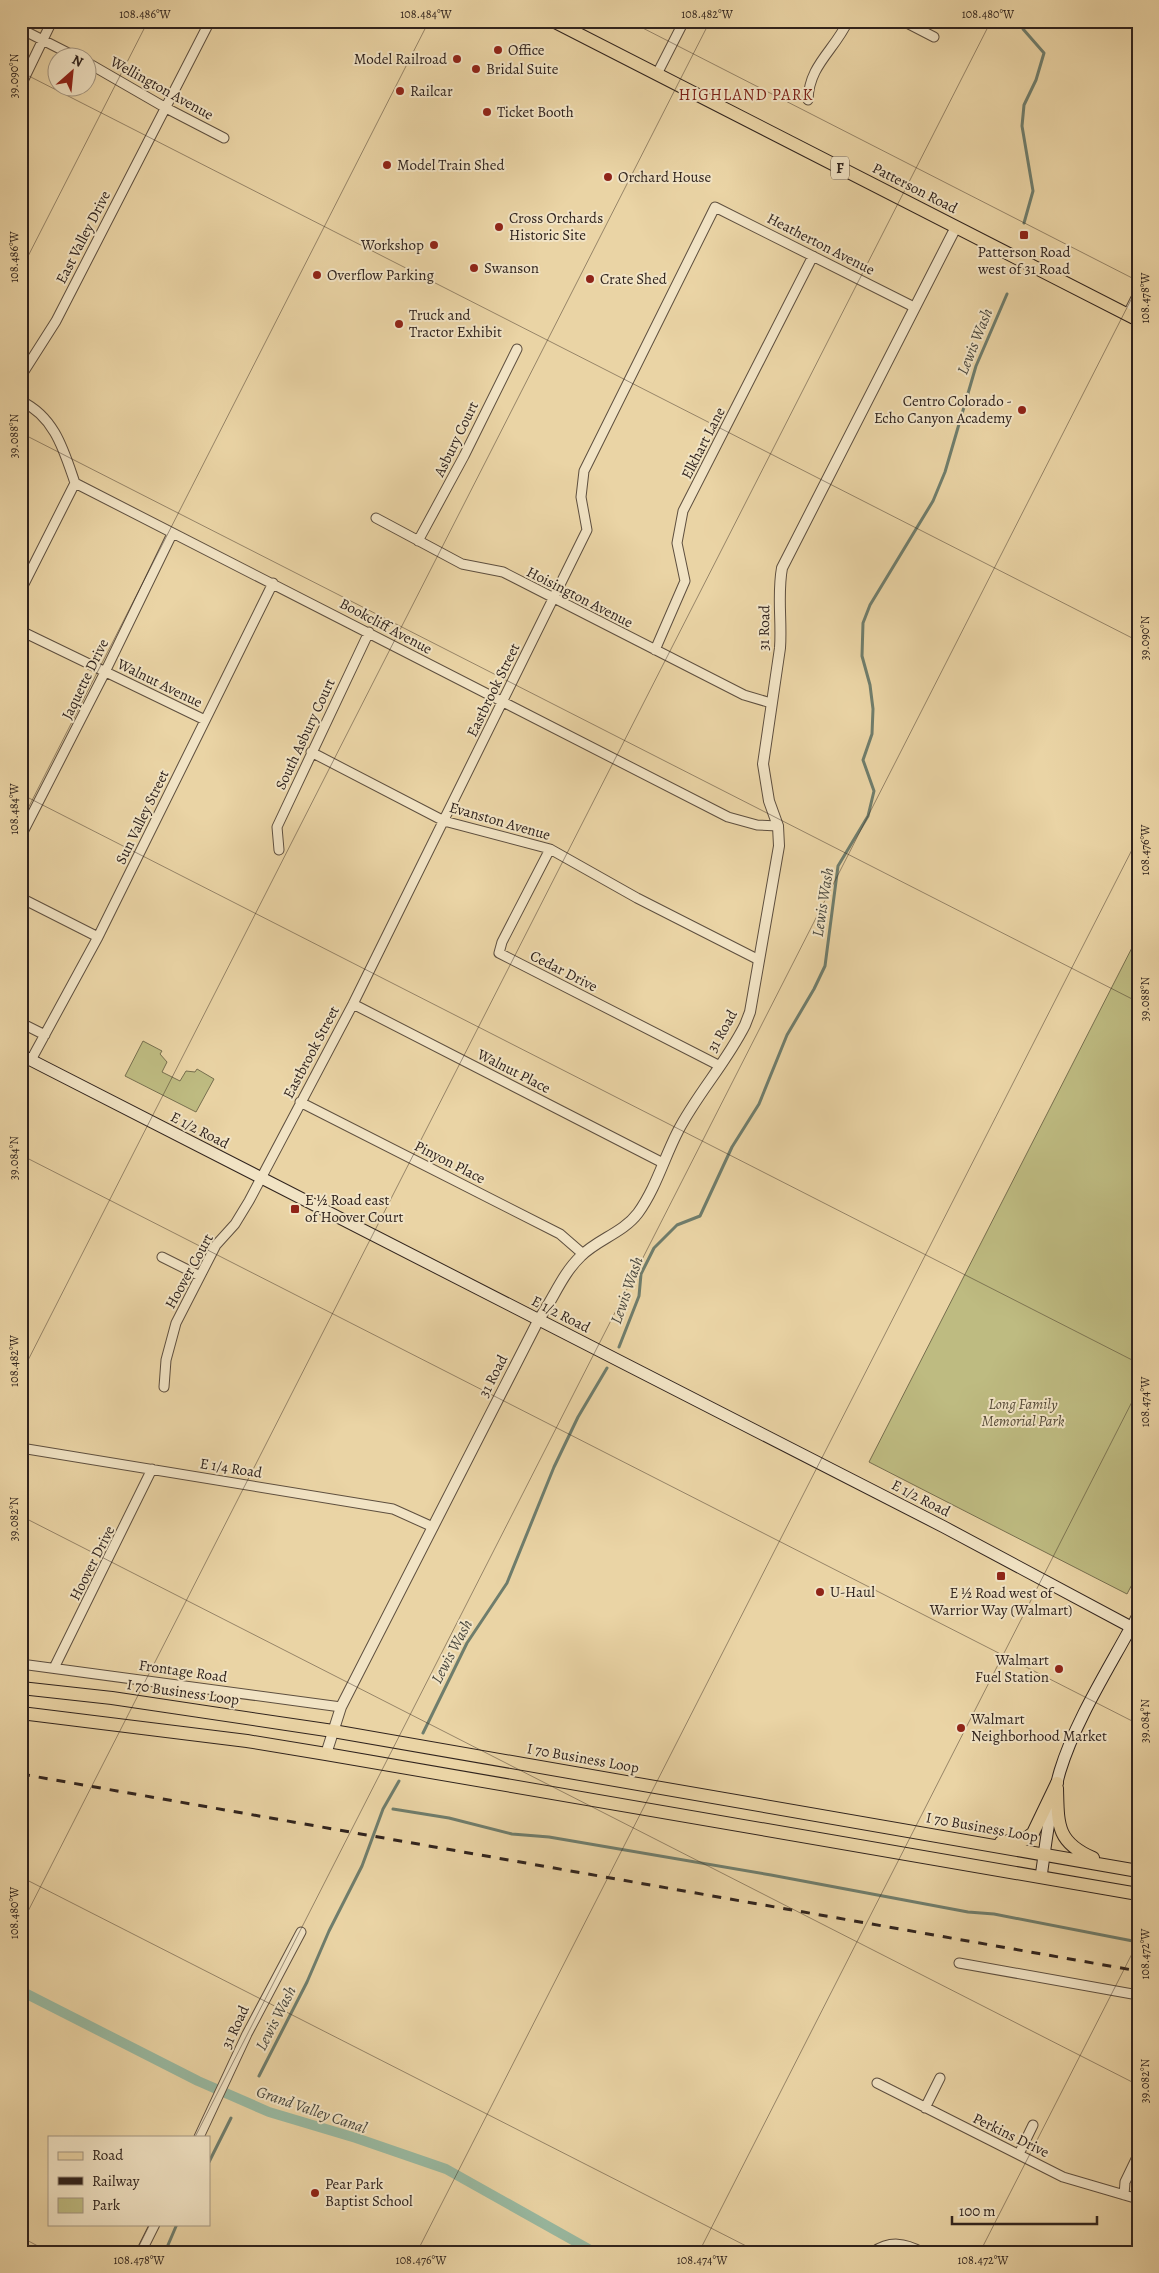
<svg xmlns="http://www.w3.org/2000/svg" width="1159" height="2273" font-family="Alegreya,serif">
	<rect width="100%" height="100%" fill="#ead4a5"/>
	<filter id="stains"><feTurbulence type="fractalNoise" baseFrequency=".004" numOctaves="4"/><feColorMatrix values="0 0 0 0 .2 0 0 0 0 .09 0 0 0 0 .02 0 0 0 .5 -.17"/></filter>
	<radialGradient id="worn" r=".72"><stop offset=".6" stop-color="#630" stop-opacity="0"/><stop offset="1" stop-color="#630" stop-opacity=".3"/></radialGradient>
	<!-- green -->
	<path fill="#bebb81" stroke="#776f4f" d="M1138,936v637l-11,21 -258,-132z
		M143,1041l19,10 -2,3 7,8 -5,10 18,9 6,-10 9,1 2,-3 17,10 -18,33 -71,-36z"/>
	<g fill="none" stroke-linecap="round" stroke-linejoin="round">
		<!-- stream -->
		<path stroke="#6f7d6c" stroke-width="3" d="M1021,21l2,8 21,24 -8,27 -12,25 -2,21 11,65 -9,32
			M619,1347l20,-51 2,-22 13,-26 23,-23 23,-9 32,-69 27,-43 28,-69 27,-46 11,-23 13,-100 30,-50 6,-25 -11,-31 9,-26 1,-25 -3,-24 -8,-29 1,-33 7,-18 63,-104 12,-29 31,-106 31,-72
			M423,1733l44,-90 40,-60 47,-116 24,-50 29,-49
			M393,1809l56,9 63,16 37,3 222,38 197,37 26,2 144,28
			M259,2076l48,-94 22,-51 33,-65 21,-57 16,-28
			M209,2162l22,-44
			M165,2252l12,-28"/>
		<!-- canal -->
		<path stroke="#99b9a1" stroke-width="10" d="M21,1991l177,90 71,31 87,26 90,31 148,83"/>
		<!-- minor casing -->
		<g stroke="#5e4f3f" stroke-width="11">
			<path id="minor" d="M903,21l31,16
				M21,29l57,29
				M88,63l78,45 58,30
				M657,74l27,-53
				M21,85l31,-64
				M808,100c1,-35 26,-49 40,-79
				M21,376l35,-55 154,-300
				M21,401c34,16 43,50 54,82l653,334 29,8 21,1
				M376,518l86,46 41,8 241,123 27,8
				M418,541l46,-85 53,-107
				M21,590l54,-107
				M21,631l184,89
				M655,650l30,-69 -8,-38 6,-32 130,-255
				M311,752l133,69 106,28 87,49 122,62
				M21,836l84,-164 67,-138
				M550,849l-48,93 -3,11 221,113
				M279,850l-2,-23 92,-195
				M21,898l77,39
				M353,1004l310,159
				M21,1023l24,12
				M31,1060l67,-123 175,-354
				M300,1102l260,132 23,20
				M162,1257l38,19
				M164,1387l2,-27 10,-37 40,-78 19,-21 14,-23 104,-197 234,-474 -6,-33 3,-26 131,-264 199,100
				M21,1448l372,61 40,18
				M1131,1627l7,-14
				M21,1664l320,43
				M54,1668l98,-199
				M959,1963l179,32
				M877,2083l186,94 75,22
				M925,2108l15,-30
				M199,2137l48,-103 54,-102
				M1019,2154l14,-29
				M1124,2195l1,-13 13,-27
				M141,2252l14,-28
				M873,2252c17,-12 32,-9 49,0"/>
		</g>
		<!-- tertiary casing -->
		<g stroke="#5e4f3f" stroke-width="12">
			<path id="tertiary" d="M1128,315l10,-20
				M326,1754l15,-47 198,-388c15,-21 23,-45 42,-63 17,-17 42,-23 57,-43 18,-25 26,-55 40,-82 19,-37 48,-68 67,-106l5,-13 29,-166 -1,-20 -9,-25 -6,-37 17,-116c2,-27 -3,-53 2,-80l174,-341"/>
		</g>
		<!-- secondary casing -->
		<g stroke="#30231d" stroke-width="13">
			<path id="secondary" d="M21,1055l923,472 187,100c-25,46 -56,95 -71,144 -10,35 -14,71 -19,106"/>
		</g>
		<!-- primary casing -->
		<g stroke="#30231d" stroke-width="14">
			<path id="primary" d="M553,21l585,299
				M21,1688l91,10 221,33 805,140
				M21,1713l226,28 79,13 812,140
				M1057,1788c1,36 -1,54 36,70
				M1001,1842l23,-2 9,-7 24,-50"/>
		</g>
		<!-- minor -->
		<use href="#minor" stroke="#f1e3c4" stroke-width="9"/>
		<!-- tertiary -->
		<use href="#tertiary" stroke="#f1e3c4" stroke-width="10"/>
		<!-- secondary -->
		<use href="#secondary" stroke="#f1e3c4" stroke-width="11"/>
		<!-- primary -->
		<use href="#primary" stroke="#ead4a5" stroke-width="12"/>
		<!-- rail -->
		<path stroke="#30231d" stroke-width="3" stroke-dasharray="9 9" stroke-linecap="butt" d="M21,1774l1117,197"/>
	</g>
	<!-- ticks -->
	<path fill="none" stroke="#30231d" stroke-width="1" stroke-opacity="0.45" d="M629,21l509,260M21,72l1117,569M21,270l127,-249M21,433l1117,569M21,794l1117,569M21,822l408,-801M21,1155l1117,569M21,1374l689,-1353M21,1516l1117,569M21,1877l737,375M21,1925l970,-1904M195,2137l943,-1851M21,2237l28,15M136,2252l14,-28M417,2252l721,-1414M699,2252l439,-862M980,2252l158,-310"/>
	<!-- markers -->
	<g fill="#8f2418" stroke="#f1e3c4" stroke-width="2">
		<circle cx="498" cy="50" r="5"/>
		<circle cx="457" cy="59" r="5"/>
		<circle cx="476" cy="69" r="5"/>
		<circle cx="400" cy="91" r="5"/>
		<circle cx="487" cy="112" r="5"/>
		<circle cx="387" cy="165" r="5"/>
		<circle cx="608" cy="177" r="5"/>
		<circle cx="499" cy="227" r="5"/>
		<rect x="1019" y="230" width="10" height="10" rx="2.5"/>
		<circle cx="434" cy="245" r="5"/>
		<circle cx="474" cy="268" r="5"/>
		<circle cx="317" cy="275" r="5"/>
		<circle cx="590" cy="279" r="5"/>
		<circle cx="399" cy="324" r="5"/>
		<circle cx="1022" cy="410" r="5"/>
		<rect x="290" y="1204" width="10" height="10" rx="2.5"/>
		<rect x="996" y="1571" width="10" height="10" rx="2.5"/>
		<circle cx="820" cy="1592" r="5"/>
		<circle cx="1059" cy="1669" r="5"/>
		<circle cx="961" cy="1728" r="5"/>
		<circle cx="315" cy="2193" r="5"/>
	</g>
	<g text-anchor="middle" stroke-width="4" stroke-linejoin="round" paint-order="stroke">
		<!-- shield labels -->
		<rect fill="#f1e3c4" stroke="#6a5d4f" stroke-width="1" x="831" y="156.5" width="18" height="23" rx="4"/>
		<g font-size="14" font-weight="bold" fill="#30231d">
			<text x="840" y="173">F</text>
		</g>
		<!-- poi labels -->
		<g font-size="15" fill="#30231d" stroke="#f1e3c4" text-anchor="start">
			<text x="508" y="55">Office</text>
			<text x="447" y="64" text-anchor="end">Model Railroad</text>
			<text x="486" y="74">Bridal Suite</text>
			<text x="410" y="96">Railcar</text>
			<text x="497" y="117">Ticket Booth</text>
			<text x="397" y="170">Model Train Shed</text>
			<text x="618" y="182">Orchard House</text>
			<text x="509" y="223">Cross Orchards<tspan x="509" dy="17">Historic Site</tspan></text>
			<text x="424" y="250" text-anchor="end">Workshop</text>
			<text x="1024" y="257" text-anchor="middle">Patterson Road<tspan x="1024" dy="17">west of 31 Road</tspan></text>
			<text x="484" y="273">Swanson</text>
			<text x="327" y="280">Overflow Parking</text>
			<text x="600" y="284">Crate Shed</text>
			<text x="409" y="320">Truck and<tspan x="409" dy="17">Tractor Exhibit</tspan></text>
			<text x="1012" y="406" text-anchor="end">Centro Colorado -<tspan x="1012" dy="17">Echo Canyon Academy</tspan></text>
			<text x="305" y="1205">E ½ Road east<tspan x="305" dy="17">of Hoover Court</tspan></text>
			<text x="830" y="1597">U-Haul</text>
			<text x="1001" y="1598" text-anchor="middle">E ½ Road west of<tspan x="1001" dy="17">Warrior Way (Walmart)</tspan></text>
			<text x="1049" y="1665" text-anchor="end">Walmart<tspan x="1049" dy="17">Fuel Station</tspan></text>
			<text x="971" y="1724">Walmart<tspan x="971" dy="17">Neighborhood Market</tspan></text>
			<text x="325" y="2189">Pear Park<tspan x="325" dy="17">Baptist School</tspan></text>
		</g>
		<!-- street labels -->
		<g font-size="15" fill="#30231d" stroke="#f1e3c4">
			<text transform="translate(162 88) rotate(29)" y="5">Wellington Avenue</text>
			<text transform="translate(915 188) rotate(27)" y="5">Patterson Road</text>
			<text transform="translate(83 237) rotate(-63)" y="5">East Valley Drive</text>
			<text transform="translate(821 244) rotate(27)" y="5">Heatherton Avenue</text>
			<text transform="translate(456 439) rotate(-64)" y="5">Asbury Court</text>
			<text transform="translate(703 443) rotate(-63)" y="5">Elkhart Lane</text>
			<text transform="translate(580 597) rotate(27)" y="5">Hoisington Avenue</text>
			<text transform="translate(386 626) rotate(28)" y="5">Bookcliff Avenue</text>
			<text transform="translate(764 628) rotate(-89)" y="5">31 Road</text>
			<text transform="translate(85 679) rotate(-64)" y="5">Jaquette Drive</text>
			<text transform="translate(160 683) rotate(26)" y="5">Walnut Avenue</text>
			<text transform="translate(493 690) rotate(-64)" y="5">Eastbrook Street</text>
			<text transform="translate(305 734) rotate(-65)" y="5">South Asbury Court</text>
			<text transform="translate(142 817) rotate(-64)" y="5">Sun Valley Street</text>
			<text transform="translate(500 821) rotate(16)" y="5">Evanston Avenue</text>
			<text transform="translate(564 971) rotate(27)" y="5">Cedar Drive</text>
			<text transform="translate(722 1031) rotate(-61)" y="5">31 Road</text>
			<text transform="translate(311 1052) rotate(-62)" y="5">Eastbrook Street</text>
			<text transform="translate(514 1071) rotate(27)" y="5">Walnut Place</text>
			<text transform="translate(200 1130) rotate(27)" y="5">E 1/2 Road</text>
			<text transform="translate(450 1162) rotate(27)" y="5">Pinyon Place</text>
			<text transform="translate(189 1271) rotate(-61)" y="5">Hoover Court</text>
			<text transform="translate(561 1314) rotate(27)" y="5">E 1/2 Road</text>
			<text transform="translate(493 1376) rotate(-63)" y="5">31 Road</text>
			<text transform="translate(231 1468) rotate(9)" y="5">E 1/4 Road</text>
			<text transform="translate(921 1498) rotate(27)" y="5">E 1/2 Road</text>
			<text transform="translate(92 1563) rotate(-63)" y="5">Hoover Drive</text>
			<text transform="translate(183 1671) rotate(8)" y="5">Frontage Road</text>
			<text transform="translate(183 1692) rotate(8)" y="5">I 70 Business Loop</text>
			<text transform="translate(583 1758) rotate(10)" y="5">I 70 Business Loop</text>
			<text transform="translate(982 1827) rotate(10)" y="5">I 70 Business Loop</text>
			<text transform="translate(235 2027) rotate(-65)" y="5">31 Road</text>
			<text transform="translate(1011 2135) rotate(26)" y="5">Perkins Drive</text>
		</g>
		<!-- park labels -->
		<g font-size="15" font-style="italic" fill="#544936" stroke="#f1e3c4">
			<text x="1023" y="1409">Long Family<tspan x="1023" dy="17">Memorial Park</tspan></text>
		</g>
		<!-- neighbourhood labels -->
		<g font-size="16" letter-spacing="1" fill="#7a1f14" stroke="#f1e3c4">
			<text x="746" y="100">HIGHLAND PARK</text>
		</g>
		<!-- water labels -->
		<g font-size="16" font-style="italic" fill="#4a483e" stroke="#f1e3c4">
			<text transform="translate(974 341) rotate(-68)" y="6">Lewis Wash</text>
			<text transform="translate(822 902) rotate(-81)" y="6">Lewis Wash</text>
			<text transform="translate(626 1290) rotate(-71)" y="6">Lewis Wash</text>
			<text transform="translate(451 1651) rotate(-62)" y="6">Lewis Wash</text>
			<text transform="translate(275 2018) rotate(-63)" y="6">Lewis Wash</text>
			<text transform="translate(312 2109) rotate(19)" y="6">Grand Valley Canal</text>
		</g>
	</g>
	<!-- margin -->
	<rect width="1159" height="2273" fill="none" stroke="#ead4a5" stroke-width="55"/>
	<!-- legend -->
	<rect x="48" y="2136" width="162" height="90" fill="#f1e3c4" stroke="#a49681"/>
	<rect x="58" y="2152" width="25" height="8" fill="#ead4a5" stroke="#a49681"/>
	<text x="92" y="2160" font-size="15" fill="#30231d">Road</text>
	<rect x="58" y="2177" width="25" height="8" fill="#30231d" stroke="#a49681"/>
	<text x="92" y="2186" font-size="15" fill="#30231d">Railway</text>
	<rect x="58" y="2198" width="25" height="15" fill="#bebb81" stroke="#a49681"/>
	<text x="92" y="2210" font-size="15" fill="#30231d">Park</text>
	<!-- north arrow -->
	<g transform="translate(72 72) rotate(27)"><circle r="24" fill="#f1e3c4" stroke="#a49681"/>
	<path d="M0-4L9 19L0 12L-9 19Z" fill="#8f2418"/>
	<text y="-8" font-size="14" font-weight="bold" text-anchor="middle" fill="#30231d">N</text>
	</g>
	<!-- scale -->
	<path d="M952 2216v8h145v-8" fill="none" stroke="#30231d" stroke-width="2.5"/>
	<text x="959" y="2216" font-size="15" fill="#30231d" stroke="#f1e3c4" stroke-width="4" paint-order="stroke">100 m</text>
	<rect x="28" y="28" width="1104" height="2218" fill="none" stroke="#30231d" stroke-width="2"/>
	<g font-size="12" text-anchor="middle" fill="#30231d">
		<text x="145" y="18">108.486°W</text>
		<text x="426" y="18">108.484°W</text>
		<text x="707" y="18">108.482°W</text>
		<text x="988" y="18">108.480°W</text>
		<text transform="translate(14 76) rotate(-90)" y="4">39.090°N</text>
		<text transform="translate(14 257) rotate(-90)" y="4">108.486°W</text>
		<text transform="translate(1145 298) rotate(-90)" y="4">108.478°W</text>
		<text transform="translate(14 436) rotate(-90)" y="4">39.088°N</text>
		<text transform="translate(1145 638) rotate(-90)" y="4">39.090°N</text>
		<text transform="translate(14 809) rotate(-90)" y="4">108.484°W</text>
		<text transform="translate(1145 850) rotate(-90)" y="4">108.476°W</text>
		<text transform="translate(1145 999) rotate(-90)" y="4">39.088°N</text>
		<text transform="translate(14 1158) rotate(-90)" y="4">39.084°N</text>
		<text transform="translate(14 1361) rotate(-90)" y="4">108.482°W</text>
		<text transform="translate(1145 1402) rotate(-90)" y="4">108.474°W</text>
		<text transform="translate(14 1519) rotate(-90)" y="4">39.082°N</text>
		<text transform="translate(1145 1721) rotate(-90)" y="4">39.084°N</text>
		<text transform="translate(14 1913) rotate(-90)" y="4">108.480°W</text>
		<text transform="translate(1145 1954) rotate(-90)" y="4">108.472°W</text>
		<text transform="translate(1145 2081) rotate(-90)" y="4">39.082°N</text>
		<text x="139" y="2264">108.478°W</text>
		<text x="421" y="2264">108.476°W</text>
		<text x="702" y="2264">108.474°W</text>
		<text x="983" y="2264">108.472°W</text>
	</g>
	<rect width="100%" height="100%" filter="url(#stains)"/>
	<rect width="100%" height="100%" fill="url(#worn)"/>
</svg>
